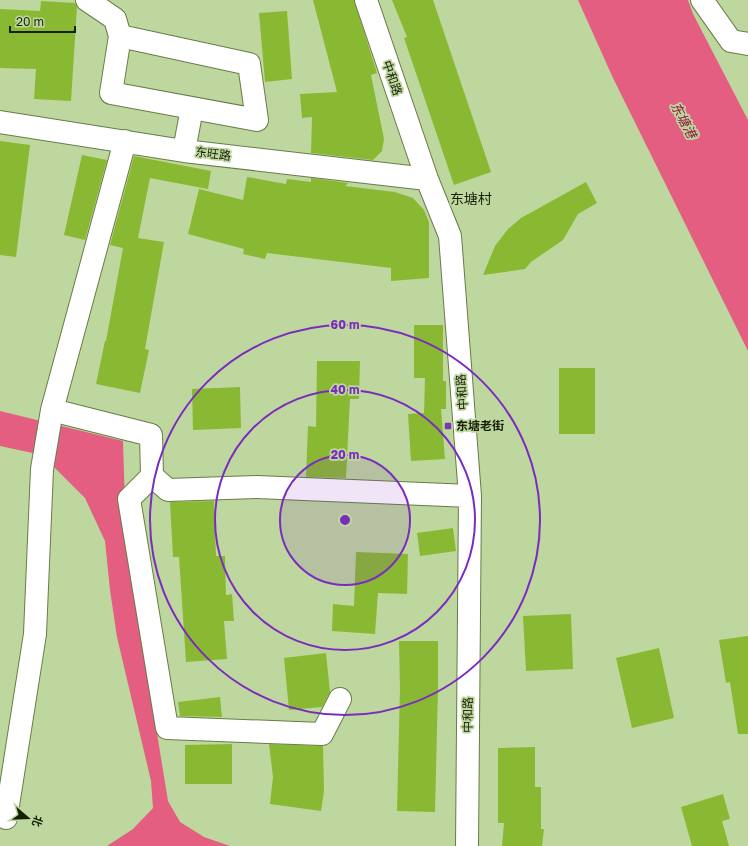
<svg xmlns="http://www.w3.org/2000/svg" width="748" height="846" font-family="'Golos Text','Noto Sans SC',sans-serif">
	<rect width="100%" height="100%" fill="#bed79e"/>
	<!-- water -->
	<path fill="#e35e80" d="M578,0h110l5,14 55,106v231l-135,-273z
		M0,411l123,30 2,66 10,91 33,203 12,21 24,15 26,9h-123l26,-17 20,-21 -2,-27 -34,-144 -7,-47 -5,-49 -20,-43 -43,-43 -42,-9z"/>
	<!-- building -->
	<path fill="#89b932" d="M313,0h41l23,73 -6,2 13,64 -2,12 -9,9 -62,-7 1,-36 -10,1 -2,-24 37,-2z
		M392,0h41l58,172 -37,13 -50,-147 3,-1z
		M41,1l34,2 2,4 -6,94 -37,-2 2,-30 -36,-1v-59l40,2z
		M287,11l5,68 -27,3 -6,-69z
		M0,141l30,4 -14,112 -16,-2z
		M82,155l25,5 -22,80 -21,-5z
		M134,156l77,15 -3,18 -58,-11 -12,60 26,4 -19,107 4,1 -9,43 -44,-9 9,-43h1l17,-93 -13,-3z
		M247,177l39,7 1,-5 24,3v-4l38,5 -4,3 50,6 18,6 11,12 5,12v56l-38,3v-13l-124,-15 -2,6 -22,-5 1,-5 -56,-15 11,-45 44,11z
		M586,182l11,21 -19,11 -15,26 -32,22 -6,7 -42,6 12,-29 13,-17 13,-11z
		M414,325h29v56h3v28h-5l4,50 -34,2 -3,-47 16,-1 1,-35h-11z
		M317,361h43l-1,38h-9l-4,79 -40,-1 2,-51 8,1z
		M559,368h36v66h-36z
		M240,387l1,41 -48,2 -1,-41z
		M214,501l2,55h9l1,39 6,-1 2,27h-10l3,38 -41,3 -7,-105h-6l-3,-55z
		M453,528l3,23 -36,5 -3,-23z
		M356,552l52,2 -1,40 -29,-1 -3,41 -43,-3 1,-27 21,2z
		M571,614l2,55 -47,2 -3,-55z
		M748,636v98h-10l-8,-52 -4,1 -7,-43z
		M399,641h39v48l-3,123 -38,-1 3,-122z
		M659,648l15,70 -42,10 -16,-70z
		M326,653l4,39 -8,15 -33,3 -5,-52z
		M220,697l2,20 -42,-1 -2,-14z
		M232,744v40h-47v-39z
		M269,744l54,2 1,45 -3,20 -51,-7 3,-27z
		M535,747v40h6v42h3l-2,17h-40l2,-23h-6v-75z
		M723,794l7,25 -8,2 7,25h-37l-11,-39z"/>
	<g fill="none" stroke-linecap="round" stroke-linejoin="round">
		<!-- minor casing -->
		<g stroke="#677d48" stroke-width="24">
			<path id="minor" d="M87,0l28,19 5,17 -9,57 146,27 -8,-56 -129,-28
				M366,0l61,179 23,57 20,260 -3,350
				M702,0l29,41 17,3
				M0,122l184,29 243,28
				M184,151l8,-43
				M52,410l99,25 1,41 -23,23 38,229 155,6 18,-35
				M152,476l16,14 89,-3 213,9
				M6,818l29,-184 7,-165 10,-59 73,-269"/>
		</g>
		<!-- minor -->
		<use href="#minor" stroke="#fff" stroke-width="22"/>
	</g>
	<!-- distance rings -->
	<circle cx="345" cy="520" r="65" fill="#7b2cbf" fill-opacity=".12"/>
	<g fill="none" stroke="#7b2cbf" stroke-width="2">
		<circle cx="345" cy="520" r="65"/>
		<circle cx="345" cy="520" r="130"/>
		<circle cx="345" cy="520" r="195"/>
	</g>
	<!-- markers -->
	<rect fill="#7c39ad" stroke="#bed79e" stroke-width="1.5" x="444" y="422" width="8" height="8" rx="2"/>
	<g text-anchor="middle" stroke-width="3.5" stroke-linejoin="round" paint-order="stroke">
		<!-- street labels -->
		<g font-size="12" fill="#171f09" stroke="#bed79e">
			<text transform="translate(392 78) rotate(71)" y="4">中和路</text>
			<text transform="translate(213 154) rotate(7)" y="4">东旺路</text>
			<text transform="translate(462 392) rotate(-94)" y="4">中和路</text>
			<text transform="translate(468 715) rotate(-89)" y="4">中和路</text>
		</g>
		<!-- poi labels -->
		<g font-size="12" font-weight="bold" fill="#171f09" stroke="#bed79e" text-anchor="start">
			<text x="456" y="430">东塘老街</text>
		</g>
		<!-- water labels -->
		<g font-size="13" font-style="italic" fill="#901440" stroke="#bed79e">
			<text transform="translate(684 120) rotate(62)" y="5">东塘港</text>
		</g>
		<!-- quarter labels -->
		<g font-size="14" fill="#171f09" stroke="#bed79e">
			<text x="471" y="204">东塘村</text>
		</g>
	</g>
	<circle cx="345" cy="520" r="6" fill="#7b2cbf" stroke="#bed79e" stroke-width="2"/>
	<g font-size="12" text-anchor="middle" font-weight="bold" fill="#7b2cbf" stroke="#bed79e" stroke-width="3.5" stroke-linejoin="round" paint-order="stroke">
		<text x="345" y="329">60 m</text>
		<text x="345" y="394">40 m</text>
		<text x="345" y="459">20 m</text>
	</g>
	<!-- north arrow -->
	<g transform="translate(28 818) rotate(109)" stroke="#bed79e" stroke-width="3" paint-order="stroke">
	<path d="M0-3L7 15L0 10L-7 15Z" fill="#171f09"/>
	<text y="-6" font-size="11" font-weight="bold" text-anchor="middle" fill="#171f09">北</text>
	</g>
	<!-- scale -->
	<path d="M10 26v6h65v-6" fill="none" stroke="#171f09" stroke-width="2"/>
	<text x="16" y="26" font-size="12" fill="#171f09" stroke="#bed79e" stroke-width="3" paint-order="stroke">20 m</text>
</svg>
